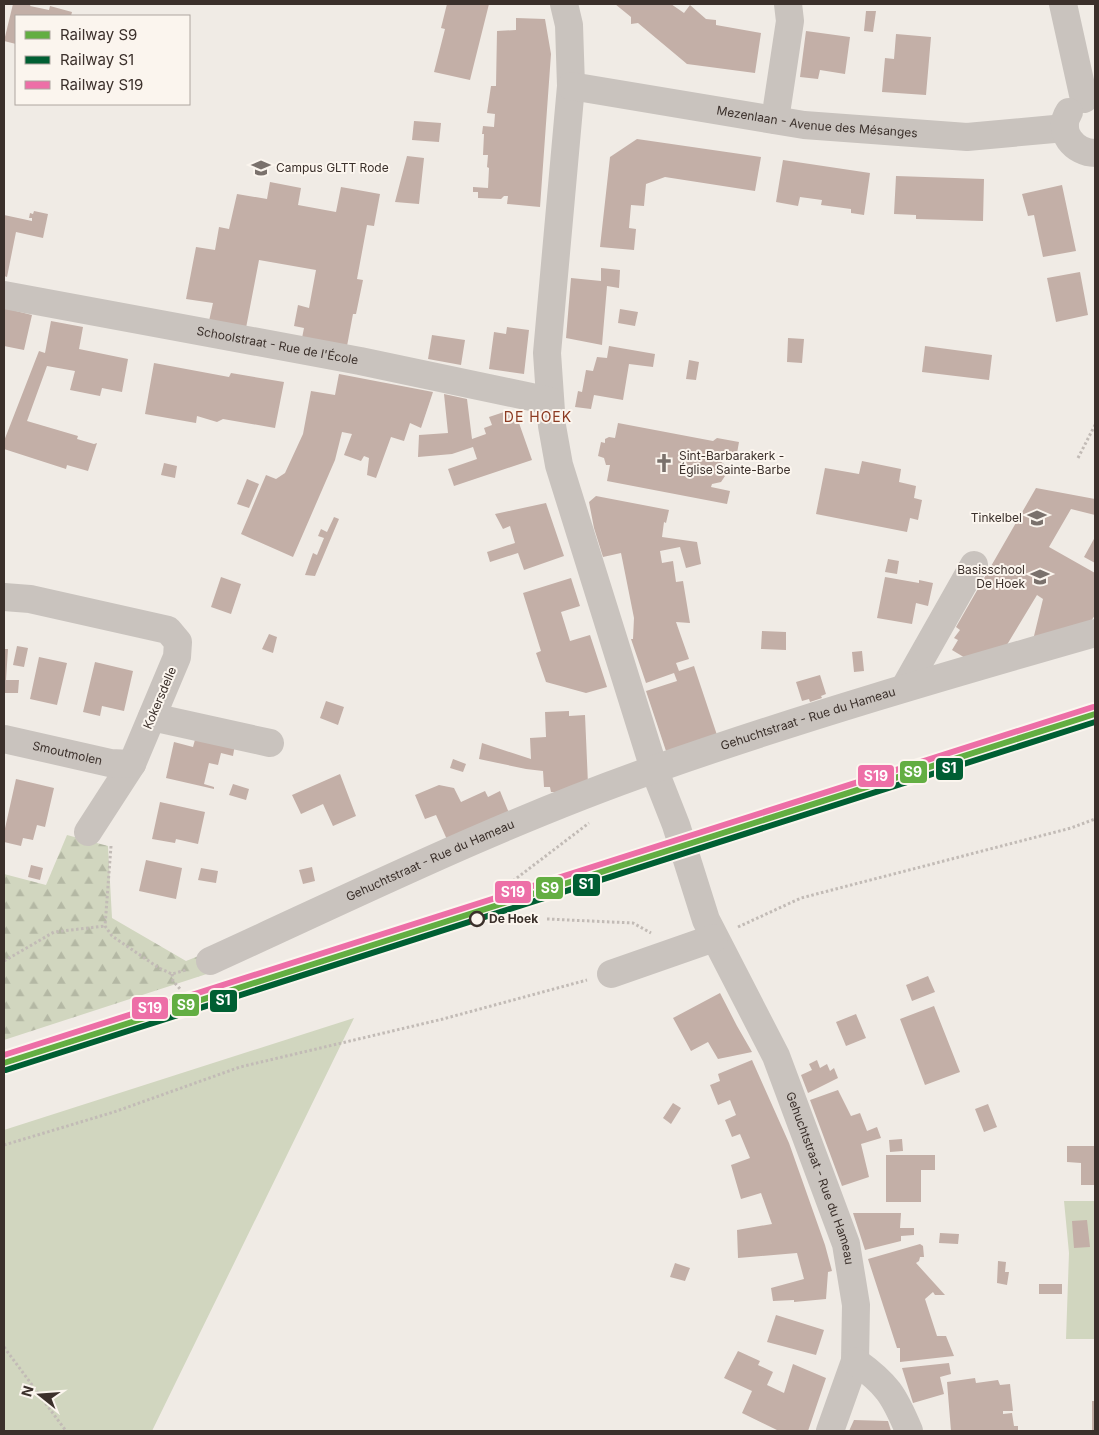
<svg xmlns="http://www.w3.org/2000/svg" width="1099" height="1435" font-family="Inter,sans-serif">
	<defs>
		<pattern id="forest-firs" width="22" height="20" patternUnits="userSpaceOnUse" patternTransform="scale(1.25)"><rect width="22" height="20" fill="#d1d6bf"/><path d="M5 1l3.5 6h-7zM16 11l3.5 6h-7z" fill="#b4b8a4"/></pattern>
	</defs>
	<rect width="100%" height="100%" fill="#f0ebe5"/>
	<!-- green -->
	<path fill="#d1d6bf" d="M354,1018l-202,413h-148v-301z
		M1064,1201h31v138h-29l3,-86z"/>
	<!-- forest -->
	<path fill="url(#forest-firs)" d="M67,835l41,11 4,72 74,43 25,-10 8,19 -215,70v-166l42,11z"/>
	<!-- building -->
	<path fill="#c3afa7" d="M13,4h18l-1,2 19,4 1,-4 22,6 -1,4h-55v28l-12,-3z
		M447,4h42l-19,76 -36,-8 11,-43 -4,-1z
		M615,4h56l13,9 6,-8 16,14 10,1v5l45,8 -6,40 -68,-9 -49,-41 -7,1v-7z
		M866,11h10l-3,21 -9,-1z
		M516,18l29,1 6,35 -11,153 -33,-3 1,-8h-4l-3,3 -23,-1v-6h-5v-5l15,1 1,-20 -2,-1 1,-12h-5l1,-21h-2l1,-8 11,1 1,-13 -8,-1 4,-27h5l1,-55 19,-1z
		M806,31l44,6 -5,37 -25,-4 -2,9 -18,-2z
		M896,34l35,3 -5,58 -44,-3 3,-34 9,1z
		M414,121l27,2 -2,19 -27,-2z
		M637,139l124,18 -6,34 -90,-14 -19,7 -2,22 -13,-1 -2,23 7,1 -2,21 -34,-3 10,-90z
		M407,156l17,2 -5,46 -24,-2z
		M783,160l87,13 -6,42 -13,-2v-4l-30,-4 1,-5 -22,-3 -2,9 -22,-4z
		M896,176l88,3 -1,42 -67,-2v-4l-22,-1z
		M270,182l31,6 -3,17 38,7 5,-25 39,7 -6,32 -7,-1 -10,54 6,1 -7,34h-3l-6,32 -45,-8 2,-10 -10,-2 4,-21 11,3 7,-38 -57,-10 -13,68 -37,-7 4,-18 -27,-4 10,-52 19,3 4,-23 10,2 8,-35 30,5z
		M1062,185l14,66 -33,6 -9,-42 -6,1 -6,-22z
		M34,211l14,3 -5,24 -27,-6 -9,45 -3,-1v-61l28,6v-3h-3l1,-5 3,1z
		M601,268l19,2 -1,18 -12,-2 -5,59 -36,-7 5,-60 30,3z
		M1080,272l8,43 -32,7 -9,-44z
		M4,308l28,7 -8,35 -20,-4z
		M620,309l18,3 -3,14 -17,-3z
		M51,321l32,6 -4,22 49,10 -6,33 -20,-4 -2,8 -30,-6 5,-19 -28,-5 -20,55 51,15 -1,3 17,5 3,-1 -9,28 -21,-6 -1,4 -62,-20v-8l35,-90 6,2z
		M507,327l22,3 -5,44 -35,-5 5,-37 12,2z
		M432,335l33,5 -4,25 -33,-6z
		M788,338l16,1 -2,24 -15,-1z
		M609,346l46,8 -2,13 -24,-3 -6,36 -29,-5 -3,14 -16,-2 3,-16 4,1 4,-22 7,1 4,-14 10,1z
		M925,346l67,9 -3,25 -67,-8z
		M689,360l10,2 -3,18 -10,-1z
		M154,363l75,14 2,-4 53,9 -9,46 -52,-9 -6,3 -20,-6 -1,7 -51,-9z
		M339,374l94,18 -12,36 -11,-5 -6,18 -13,-4 -15,41 -9,-3 2,-17 -5,-2 -3,5 -17,-6 8,-21 -10,-2 -7,28 -42,97 -52,-23 25,-59 10,4 9,-6 18,-39 8,-43 24,4z
		M444,394l23,5 5,40 14,-5 -2,-6 8,-3 -3,-8 21,-7 5,14 4,-1 13,37 -78,26 -6,-17 29,-10 -4,-12 -21,7 -34,3 1,-22 29,-2z
		M618,423l95,18 4,-3 22,4 -3,17 -18,-4 -1,4 7,5 3,9 -6,9 -9,2 -1,3 19,4 -3,13 -120,-23 3,-16h-4l-2,-7 -6,-2 3,-14 4,1v-4l4,-2 6,1z
		M862,461l39,8 -2,13 17,4 -2,12 8,2 -4,20 -8,-2 -3,14 -91,-18 9,-46 34,6z
		M164,463l13,3 -2,12 -14,-3z
		M247,479l12,5 -10,24 -12,-4z
		M1036,488l59,11v16l-24,-6 -22,38 46,26v42l-7,11 -55,14 10,-41 -6,-4 -32,53 -38,11 -15,-9 6,-10 -4,-2 6,-8 -4,-3z
		M596,496l73,14 -3,13 -2,-1 -2,15 35,5 4,22 -15,4 -6,-21 -20,4 2,12 11,-2 3,21 7,-1 7,42 -14,-1 13,37 -13,4 3,8 15,-5 24,72 -51,16 -21,-63 31,-10 -3,-8 -28,10 -15,-44h2l1,-21 -13,-65 -18,4 -9,-29 -5,-26z
		M546,503l18,53 -40,14 -6,-17 -28,9 -3,-10 28,-9 -5,-17 -7,3 -8,-15z
		M334,517l5,2 -24,57 -10,-1 8,-22 4,2 7,-17 -6,-2 3,-7 6,3z
		M1095,537v26l-11,-6z
		M888,559l11,2 -2,13 -12,-2z
		M221,577l20,7 -10,30 -20,-7z
		M885,577l34,6v-3l14,3 -5,23 -12,-3 -4,21 -35,-6z
		M571,578l9,28 -19,6 9,29 20,-6 17,52 -21,6 -40,-11 -10,-29 5,-2 -18,-58z
		M762,631l24,1v18l-25,-1z
		M269,634l8,3 -4,16 -11,-4z
		M17,646l11,2 -4,19 -11,-2z
		M4,649h4l-2,31h13l-1,13h-14z
		M862,651l2,20 -10,1 -2,-20z
		M39,657l28,6 -10,42 -27,-6z
		M95,662l38,9 -9,40 -22,-5 -2,10 -17,-4z
		M820,675l6,19 -5,2 1,2 -12,4 -1,-3 -7,2 -6,-19z
		M326,701l18,6 -6,18 -18,-7z
		M569,711v5l16,-1 3,69 -33,14v-6h-4l-1,-5h-6l-1,-16 -17,-2 -47,-10 3,-16 49,16 -1,-21 16,-1 -1,-25z
		M196,736l39,8 -2,12 -12,-3 -3,12 -9,-2 -5,21 10,3v2l-48,-11 8,-36 19,5z
		M453,759l13,5 -3,8 -13,-4z
		M340,774l16,42 -23,10 -10,-22 -22,10 -9,-19z
		M16,779l38,9 -9,39 -8,-2 -4,15 -10,-2 -2,8 -17,-4v-9z
		M233,784l16,5 -3,11 -17,-5z
		M439,785l15,3 7,14 24,-11 3,6 12,-6 9,22 -60,31 -13,-29 -11,4 -10,-24z
		M160,802l45,10 -7,32 -22,-5 -1,4 -23,-4z
		M146,860l36,8 -6,31 -37,-8z
		M31,865l12,3 -3,12 -12,-3z
		M312,867l3,14 -12,3 -4,-14z
		M201,868l17,3 -2,12 -18,-3z
		M928,976l7,16 -23,9 -6,-16z
		M720,993l17,33 15,26 -34,7 -10,-17 -17,9 -18,-33z
		M934,1006l26,66 -35,13 -25,-66z
		M856,1014l10,24 -20,8 -10,-24z
		M752,1060l37,83 36,102 7,26 -4,1 -2,27 -32,3v-2l-21,1 -2,-13 33,-9 -7,-26 -59,5 -1,-28 35,-6 -11,-31 -20,6 -10,-34 19,-7 -10,-24 -8,3 -7,-17 11,-5 -6,-15 -12,5 -8,-20 10,-4 -2,-7z
		M817,1060l3,8 7,-4 3,7 4,-3 4,10 -30,15 -7,-18 11,-5 -3,-6z
		M838,1090l13,26 9,-3 7,18 10,-4 4,11 -20,6 8,33 -27,9 -32,-86z
		M673,1103l8,5 -10,16 -8,-6z
		M988,1104l9,23 -13,5 -9,-23z
		M902,1139l1,12 -13,1 -1,-12z
		M1067,1146h28v39h-14v-22l-14,-1z
		M886,1155h49v15h-14v32h-35z
		M853,1213h48l-1,15h14v7l-13,1v5l-36,9z
		M1087,1220l3,27 -16,1 -2,-27z
		M940,1233l19,1 -1,10 -19,-1z
		M920,1244l3,2 1,11h-4l-1,4 -3,2 29,32h-10l-2,-3 -8,7 12,37h9l8,20 -54,6v-14h-3l-29,-89z
		M998,1261l8,1 -1,10h4l-2,13 -10,-2z
		M675,1263l15,5 -5,13 -15,-4z
		M1039,1284h23v10h-23z
		M776,1315l48,15 -8,25 -49,-13z
		M738,1351l22,10 -2,4 15,7 -6,13 17,8 9,-29 33,14 -18,53h-29l-37,-18 10,-22 -28,-13z
		M949,1363l2,11 -11,3 4,17 -31,9 -11,-35z
		M975,1378l1,5 22,-3 2,5 10,-1 3,27h-10v3l9,-1 2,13h4v5h-67l-4,-49z
		M1092,1401h3v30h-3z
		M854,1420l34,1 3,10h-42z"/>
	<g fill="none" stroke-linecap="round" stroke-linejoin="round">
		<!-- path -->
		<path stroke="#c2bbb6" stroke-width="3" stroke-dasharray="2.5 2.5" stroke-linecap="butt" d="M1078,458l17,-33
			M111,846l-6,80 7,10 47,32 13,6 14,-4
			M505,887l84,-64
			M547,919l86,4 18,10
			M738,927l63,-29 270,-70 24,-9
			M4,961l50,-29 51,-6
			M172,974l1,7 8,9
			M4,1145l110,-33 126,-45 203,-48 144,-39
			M4,1347l62,84"/>
		<!-- minor -->
		<g stroke="#c9c3be" stroke-width="28">
			<path id="s1" d="M564,4l5,21 2,61 -24,267 5,73 7,39 95,304 22,56 30,95 70,136 70,188 10,61 -1,56 -25,70"/>
			<path d="M1063,4l21,95"/>
			<path id="s2" d="M571,86l233,39 163,12 98,-9"/>
			<path d="M1069,112c-13,20 6,41 26,41"/>
			<path d="M775,120l15,-99 -2,-17"/>
			<path id="s3" d="M4,295l356,66 190,40"/>
			<path d="M4,597l26,2 138,31 10,12 -1,15 -45,107 -44,68"/>
			<path d="M905,687l69,-122"/>
			<path d="M152,717l118,26"/>
			<path id="s4" d="M4,739l106,24 22,1"/>
			<path id="s5" d="M210,961c147,-67 293,-139 445,-192 145,-51 293,-94 440,-136"/>
			<path d="M611,974l103,-36"/>
			<path d="M855,1361c32,23 39,34 54,70"/>
		</g>
		<!-- rail-1 casing -->
		<g stroke="#fbf5ee" stroke-width="10">
			<path id="rail-1" d="M4,1063l1091,-349"/>
		</g>
		<!-- rail-2 casing -->
		<g stroke="#fbf5ee" stroke-width="10">
			<path id="rail-2" d="M6,1070l1089,-348"/>
		</g>
		<!-- rail-3 casing -->
		<g stroke="#fbf5ee" stroke-width="10">
			<path id="rail-3" d="M4,1055l1089,-348"/>
		</g>
		<!-- rail-1 -->
		<use href="#rail-1" stroke="#63ae42" stroke-width="6"/>
		<!-- rail-2 -->
		<use href="#rail-2" stroke="#005f33" stroke-width="6"/>
		<!-- rail-3 -->
		<use href="#rail-3" stroke="#ed6fa7" stroke-width="6"/>
	</g>
	<!-- icons -->
	<defs>
		<g id="university-bare" transform="scale(1.5)"><path d="M0-5L7-2L0 1L-7-2ZM-4 1L0 2.5L4 1V4Q0 6-4 4Z" fill="#7a716c" stroke="#fbf5ee" stroke-width="2.5" paint-order="stroke"/></g>
		<g id="church-bare" transform="scale(1.5)"><path d="M-1.2-6h2.4v3.5h3.3v2.4h-3.3V6h-2.4V-.1h-3.3v-2.4h3.3Z" fill="#7a716c" stroke="#fbf5ee" stroke-width="2.5" paint-order="stroke"/></g>
		<g id="school-bare" transform="scale(1.5)"><path d="M0-5L7-2L0 1L-7-2ZM-4 1L0 2.5L4 1V4Q0 6-4 4Z" fill="#7a716c" stroke="#fbf5ee" stroke-width="2.5" paint-order="stroke"/></g>
	</defs>
	<g fill-rule="evenodd">
		<use href="#university-bare" x="261" y="168"/>
		<use href="#church-bare" x="664" y="463"/>
		<use href="#school-bare" x="1037" y="518"/>
		<use href="#school-bare" x="1040" y="577"/>
	</g>
	<!-- markers -->
	<circle fill="#fbf5ee" stroke="#3b302b" stroke-width="2.5" cx="477" cy="919" r="7"/>
	<g text-anchor="middle" stroke-width="4" stroke-linejoin="round" paint-order="stroke">
		<!-- street labels -->
		<g font-size="12" fill="#3b302b" stroke="#fbf5ee">
			<text dy="4" stroke="none"><textPath href="#s2" startOffset="249">Mezenlaan - Avenue des Mésanges</textPath></text>
			<text dy="4" stroke="none"><textPath href="#s3" startOffset="278">Schoolstraat - Rue de l'École</textPath></text>
			<text transform="translate(160 698) rotate(-67)" y="4">Kokersdelle</text>
			<text dy="4" stroke="none"><textPath href="#s5" startOffset="646">Gehuchtstraat - Rue du Hameau</textPath></text>
			<text dy="4" stroke="none"><textPath href="#s4" startOffset="65">Smoutmolen</textPath></text>
			<text dy="4" stroke="none"><textPath href="#s5" startOffset="242">Gehuchtstraat - Rue du Hameau</textPath></text>
			<text dy="4" stroke="none"><textPath href="#s1" startOffset="1225">Gehuchtstraat - Rue du Hameau</textPath></text>
		</g>
		<!-- poi labels -->
		<g font-size="12" fill="#3b302b" stroke="#fbf5ee" text-anchor="start">
			<text x="276" y="172">Campus GLTT Rode</text>
			<text x="679" y="460">Sint-Barbarakerk -<tspan x="679" dy="14">Église Sainte-Barbe</tspan></text>
			<text x="1022" y="522" text-anchor="end">Tinkelbel</text>
			<text x="1025" y="574" text-anchor="end">Basisschool<tspan x="1025" dy="14">De Hoek</tspan></text>
		</g>
		<!-- stop labels -->
		<g font-size="12" font-weight="bold" fill="#3b302b" stroke="#fbf5ee" text-anchor="start">
			<text x="489" y="923">De Hoek</text>
		</g>
		<!-- neighbourhood labels -->
		<g font-size="14" letter-spacing="1" fill="#8c3b22" stroke="#fbf5ee">
			<text x="538" y="422">DE HOEK</text>
		</g>
	</g>
	<g stroke="#fbf5ee" stroke-width="2">
		<rect x="935" y="757" width="29" height="24" rx="5" fill="#005f33"/>
		<rect x="899" y="760" width="29" height="24" rx="5" fill="#63ae42"/>
		<rect x="857" y="764" width="38" height="24" rx="5" fill="#ed6fa7"/>
		<rect x="572" y="873" width="29" height="24" rx="5" fill="#005f33"/>
		<rect x="535" y="876" width="29" height="24" rx="5" fill="#63ae42"/>
		<rect x="494" y="880" width="38" height="24" rx="5" fill="#ed6fa7"/>
		<rect x="209" y="989" width="29" height="24" rx="5" fill="#005f33"/>
		<rect x="171" y="993" width="29" height="24" rx="5" fill="#63ae42"/>
		<rect x="131" y="996" width="38" height="24" rx="5" fill="#ed6fa7"/>
	</g>
	<g font-size="14" text-anchor="middle" font-weight="bold" fill="#fff">
		<text x="949" y="773">S1</text>
		<text x="913" y="777">S9</text>
		<text x="876" y="781">S19</text>
		<text x="586" y="889">S1</text>
		<text x="550" y="893">S9</text>
		<text x="513" y="897">S19</text>
		<text x="223" y="1005">S1</text>
		<text x="186" y="1010">S9</text>
		<text x="150" y="1013">S19</text>
	</g>
	<!-- border -->
	<rect width="1099" height="1435" fill="none" stroke="#3b302b" stroke-width="10"/>
	<!-- legend -->
	<rect x="15" y="15" width="175" height="90" fill="#fbf5ee" stroke="#aea6a0"/>
	<rect x="25" y="31" width="25" height="8" fill="#63ae42" stroke="#aea6a0"/>
	<text x="60" y="40" font-size="15" fill="#3b302b">Railway S9</text>
	<rect x="25" y="56" width="25" height="8" fill="#005f33" stroke="#aea6a0"/>
	<text x="60" y="65" font-size="15" fill="#3b302b">Railway S1</text>
	<rect x="25" y="81" width="25" height="8" fill="#ed6fa7" stroke="#aea6a0"/>
	<text x="60" y="90" font-size="15" fill="#3b302b">Railway S19</text>
	<!-- north arrow -->
	<g transform="translate(40 1395) rotate(287)" stroke="#fbf5ee" stroke-width="4" paint-order="stroke">
	<path d="M0-4L9 19L0 12L-9 19Z" fill="#3b302b"/>
	<text y="-8" font-size="14" font-weight="bold" text-anchor="middle" fill="#3b302b">N</text>
	</g>
</svg>
